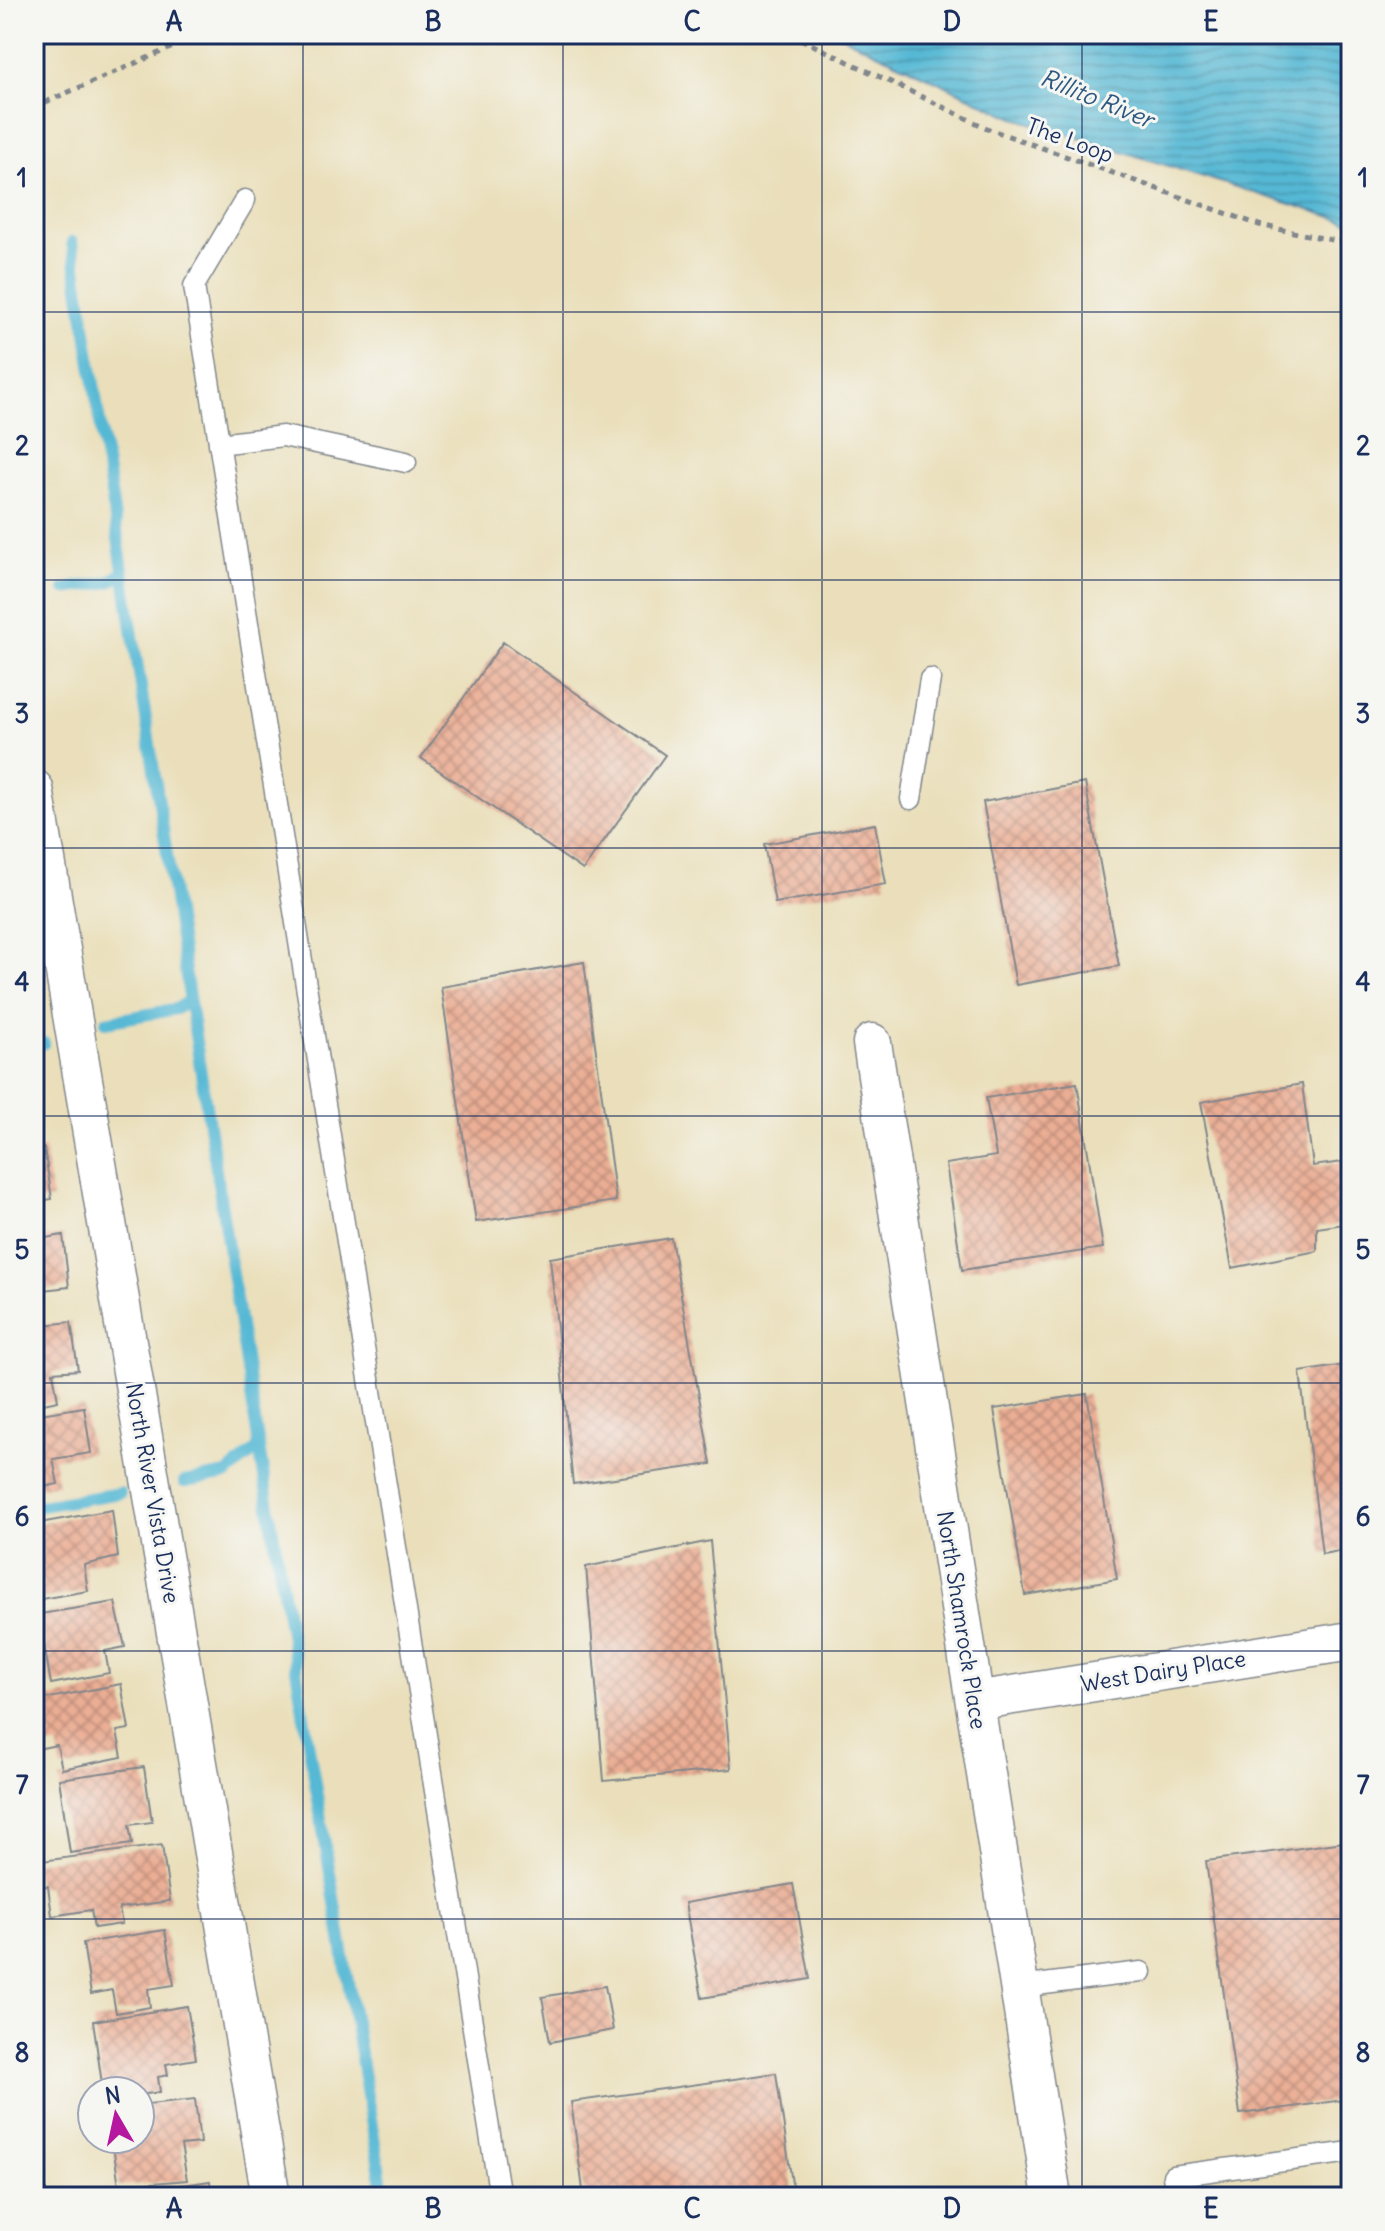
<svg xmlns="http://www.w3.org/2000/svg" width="1385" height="2231" font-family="Delius,sans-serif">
	<defs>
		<pattern id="water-rules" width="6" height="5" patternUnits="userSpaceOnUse" patternTransform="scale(2)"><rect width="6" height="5" fill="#55b8d4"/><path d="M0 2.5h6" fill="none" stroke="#4696af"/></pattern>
		<pattern id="building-cross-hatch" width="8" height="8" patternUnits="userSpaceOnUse" patternTransform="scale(2)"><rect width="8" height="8" fill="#ebae94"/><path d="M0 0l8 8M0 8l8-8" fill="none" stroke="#be8e7c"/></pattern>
	</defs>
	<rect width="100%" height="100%" fill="#f6f6f2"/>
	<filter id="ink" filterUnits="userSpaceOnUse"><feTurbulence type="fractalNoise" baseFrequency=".0125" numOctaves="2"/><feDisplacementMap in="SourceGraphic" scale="16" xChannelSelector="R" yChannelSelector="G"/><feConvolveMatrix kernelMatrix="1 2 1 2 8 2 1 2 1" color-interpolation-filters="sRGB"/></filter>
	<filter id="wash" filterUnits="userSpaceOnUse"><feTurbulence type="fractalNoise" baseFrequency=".006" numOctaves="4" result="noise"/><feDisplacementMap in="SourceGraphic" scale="32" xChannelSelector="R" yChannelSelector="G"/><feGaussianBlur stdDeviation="1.8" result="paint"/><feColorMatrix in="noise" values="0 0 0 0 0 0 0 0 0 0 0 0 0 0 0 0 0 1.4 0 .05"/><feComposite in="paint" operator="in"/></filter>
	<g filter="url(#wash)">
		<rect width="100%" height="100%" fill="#eadfba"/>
		<!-- water -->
		<path fill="url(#water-rules)" stroke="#387499" stroke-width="2" d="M837,34h514v189l-339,-106z"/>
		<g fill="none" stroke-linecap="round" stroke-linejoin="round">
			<!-- stream -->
			<path stroke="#55b8d4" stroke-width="12" d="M72,242l187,1205 125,750
				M65,589l44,-7 12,-8
				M106,1022l70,-13 13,-8
				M34,1046l10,-3
				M184,1482l43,-8 32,-27
				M34,1507l86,-14"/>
		</g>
		<g id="blocks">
			<!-- building -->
			<path fill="url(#building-cross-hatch)" d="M503,642l162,113 -82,115 -162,-112z
				M1085,783l34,183 -103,19 -33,-183z
				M875,824l11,60 -111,19 -11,-59z
				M584,962l32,239 -140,21 -35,-235z
				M1077,1083l26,165 -141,22 -16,-106 50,-8 -10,-58z
				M1302,1084l11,82 38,-5v62l-34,5v23l-85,17 -31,-166z
				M44,1148l8,51 -18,3v-52z
				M63,1235l6,52 -35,4v-51z
				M671,1238l40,226 -138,20 -23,-226z
				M71,1322l7,48 -25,2 5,29 -24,5v-80z
				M1351,1364v185l-29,5 -22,-182z
				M1087,1394l30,185 -92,16 -31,-186z
				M84,1407l7,46 -38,6 5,25 -24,5v-74z
				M112,1510l6,47 -34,8 4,26 -53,9 -1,-76z
				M710,1541l21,228 -127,12 -18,-214z
				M115,1602l10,45 -20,4 4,22 -58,11 -10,-57 -7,2v-14z
				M121,1684l8,45 -12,2 5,26 -60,12 -5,-24 -20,4 -3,-48z
				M144,1767l8,55 -23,3 3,19 -62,9 -11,-74z
				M1351,1841v258l-111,15 -34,-253z
				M162,1845l8,56 -51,7 3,16 -28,4 -3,-18 -39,6 -4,-30 -10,1 -4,-25z
				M793,1884l17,95 -108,19 -17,-95z
				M165,1930l9,55 -26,4 2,18 -34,6 -4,-23 -21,4 -8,-51z
				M605,1986l8,44 -63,12 -8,-45z
				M187,2006l9,53 -30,5 2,11 -10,2 2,15 -20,3v-4h-37l-10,-70z
				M776,2073l18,124h-210l-13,-95z
				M195,2099l5,44 -19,2 6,35 -68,6 -7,-47h28v-34z
				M39,2150l8,46 -13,1v-46z
				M210,2181l2,16h-94v-2z"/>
		</g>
	</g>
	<g filter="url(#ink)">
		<use href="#blocks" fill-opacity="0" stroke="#82878c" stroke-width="2"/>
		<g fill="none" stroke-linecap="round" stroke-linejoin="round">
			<!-- lane casing -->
			<g stroke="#82878c" stroke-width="23">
				<path id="lane" d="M245,200l-51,86 306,1911
					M219,444l64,-8 123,26
					M911,799l19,-120
					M1020,1987l121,-15
					M1176,2197l-3,-21 178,-24"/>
			</g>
			<!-- street casing -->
			<g stroke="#82878c" stroke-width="41">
				<path id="street" d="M34,789l237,1408
					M872,1043l180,1154
					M975,1701l376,-60"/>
			</g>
			<!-- path -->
			<path stroke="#82878c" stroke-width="5" stroke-dasharray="6 6" stroke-linecap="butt" d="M790,34l199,95 270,96 92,19
				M34,107l169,-73"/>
			<!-- lane -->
			<use href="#lane" stroke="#fff" stroke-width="20"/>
			<!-- street -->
			<use href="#street" stroke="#fff" stroke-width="38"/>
		</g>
	</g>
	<!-- grid -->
	<path fill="none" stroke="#1b2f5e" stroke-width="2" stroke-opacity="0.55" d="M303,34v2163M563,34v2163M822,34v2163M1082,34v2163M34,312h1317M34,580h1317M34,848h1317M34,1116h1317M34,1383h1317M34,1651h1317M34,1919h1317"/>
	<g text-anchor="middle" stroke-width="6" stroke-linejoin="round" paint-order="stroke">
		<!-- street labels -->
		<g font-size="22" fill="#1b2f5e" stroke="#f6f6f2">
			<text transform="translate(1070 140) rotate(20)" y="8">The Loop</text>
			<text transform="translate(153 1493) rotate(80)" y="8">North River Vista Drive</text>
			<text transform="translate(962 1620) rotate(81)" y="8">North Shamrock Place</text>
			<text transform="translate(1163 1671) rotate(-9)" y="8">West Dairy Place</text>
		</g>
		<!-- water labels -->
		<g font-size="24" font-style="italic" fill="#2c5881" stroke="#f6f6f2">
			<text transform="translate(1097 99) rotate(22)" y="8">Rillito River</text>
		</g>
	</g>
	<!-- margin -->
	<rect width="1385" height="2231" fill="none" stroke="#f6f6f2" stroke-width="88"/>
	<!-- north arrow -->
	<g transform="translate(116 2115) rotate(351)"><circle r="38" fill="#f6f6f2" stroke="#9ea6b7" stroke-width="2"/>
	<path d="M0-6L14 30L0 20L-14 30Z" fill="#b5179e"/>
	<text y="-12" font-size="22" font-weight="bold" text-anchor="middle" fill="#1b2f5e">N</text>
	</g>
	<rect x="44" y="44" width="1297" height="2143" fill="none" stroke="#1b2f5e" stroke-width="3"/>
	<g font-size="26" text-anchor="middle" font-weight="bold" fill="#1b2f5e">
		<text x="174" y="31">A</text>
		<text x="433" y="31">B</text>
		<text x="692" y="31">C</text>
		<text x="952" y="31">D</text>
		<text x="1211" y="31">E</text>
		<text x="22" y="187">1</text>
		<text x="1363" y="187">1</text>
		<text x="22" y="455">2</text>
		<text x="1363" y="455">2</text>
		<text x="22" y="723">3</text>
		<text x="1363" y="723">3</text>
		<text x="22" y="991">4</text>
		<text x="1363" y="991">4</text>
		<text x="22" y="1259">5</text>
		<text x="1363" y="1259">5</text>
		<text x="22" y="1526">6</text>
		<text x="1363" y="1526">6</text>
		<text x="22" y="1794">7</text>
		<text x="1363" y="1794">7</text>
		<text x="22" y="2062">8</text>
		<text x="1363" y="2062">8</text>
		<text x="174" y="2218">A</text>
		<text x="433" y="2218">B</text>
		<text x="692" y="2218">C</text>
		<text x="952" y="2218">D</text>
		<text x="1211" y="2218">E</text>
	</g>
</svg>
